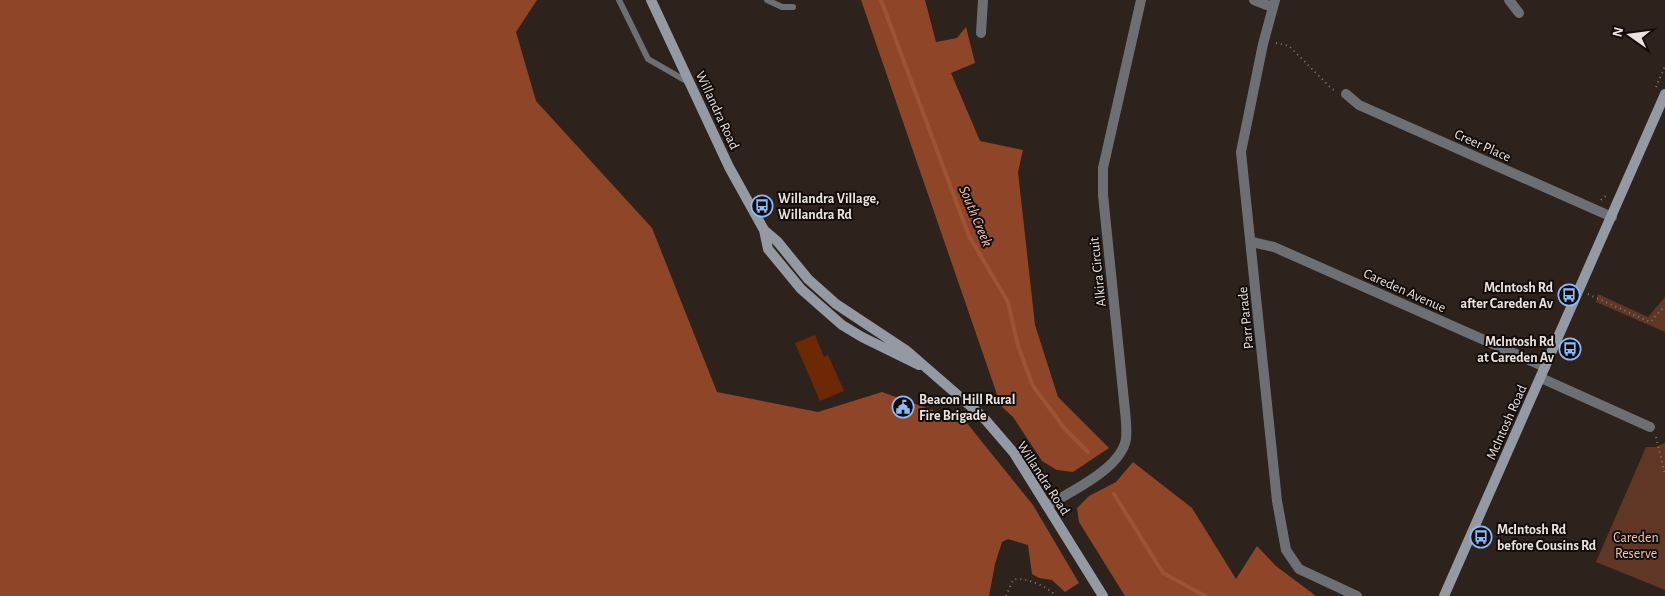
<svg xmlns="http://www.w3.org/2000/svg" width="1665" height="596" font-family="'Alegreya Sans',sans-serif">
	<rect width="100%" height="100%" fill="#2e221d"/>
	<!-- green -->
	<path fill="#603625" d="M1598,294l50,23 17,-20v35l-69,-30z
		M1665,443v147l-69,-28 50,-115h9z"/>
	<!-- forest -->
	<path fill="#8f4628" d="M0,0h537l-21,32 20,69 116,127 65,164 101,20 64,-20 84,30 67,83 46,78 -14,9 -13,-12 -13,-2 -7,-4 -4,-29 -20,-6 -6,3 -7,22 -6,32h-989z
		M861,0h64l11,42 21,-4 9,-11 9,36 -24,10 29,68 43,9 -5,22 17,153 23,72 51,51 -36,24 -16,-2 -15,-9 -29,-44 -12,-11z
		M1133,462l59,46 44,71 21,-33 19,20 40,30h-191l-46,-74 -2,-14 12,-12 27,-14z"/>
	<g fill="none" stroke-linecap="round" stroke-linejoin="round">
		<!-- stream -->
		<path stroke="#9d5334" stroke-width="4" d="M881,0l88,236 39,66 10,44 15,40 32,43 23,23
			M1114,494l49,79 42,23"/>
	</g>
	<!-- building -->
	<path fill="#6d2805" d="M815,335l9,22 4,-2 16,36 -24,10 -25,-58z"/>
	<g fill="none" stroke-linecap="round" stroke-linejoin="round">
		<!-- path -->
		<path stroke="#857b76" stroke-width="2" stroke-dasharray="1 4" stroke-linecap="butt" d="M1276,43l13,3 43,43 5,2
			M1656,87l9,-21
			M1601,200l7,-6
			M1588,294l62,28 15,-16
			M1656,437l9,38
			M1006,596l7,-16c10,-4 33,6 41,14"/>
		<!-- lane -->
		<path stroke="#6c7075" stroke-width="6" d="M619,0l29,59 40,23
			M767,0l15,7h11"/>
		<!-- street -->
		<path stroke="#6c7075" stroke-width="10" d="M1254,0l18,7
			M1275,0l-12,44 -22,108 36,349 9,49 13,19 58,27
			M1509,0l10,13
			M981,33l2,-33
			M1346,94l13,11 253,112
			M1252,242l22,5 271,120
			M1541,378l109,49
			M1047,506c24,-15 74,-37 79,-67 1,-9 0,-19 -1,-28l-22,-216v-27l38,-168"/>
		<!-- secondary -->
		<path stroke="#949aa3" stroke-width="10" d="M651,0l78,167 35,63 4,19 33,40 41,36 20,12 57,28
			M764,230l13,11 31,38 28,25 71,47 76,66 31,36 89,143
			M1444,596l221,-502"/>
	</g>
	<!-- icons -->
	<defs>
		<g id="bus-ring" transform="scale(1.125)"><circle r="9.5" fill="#120d0b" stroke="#8cb9fc" stroke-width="1.5"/><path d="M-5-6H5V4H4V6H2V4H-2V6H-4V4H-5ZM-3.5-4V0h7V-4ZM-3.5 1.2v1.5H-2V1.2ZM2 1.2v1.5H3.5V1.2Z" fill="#8cb9fc"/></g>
		<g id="civic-ring" transform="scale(1.125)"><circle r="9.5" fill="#120d0b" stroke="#8cb9fc" stroke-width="1.5"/><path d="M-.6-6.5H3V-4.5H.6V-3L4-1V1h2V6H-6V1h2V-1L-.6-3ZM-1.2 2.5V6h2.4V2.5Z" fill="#8cb9fc"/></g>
	</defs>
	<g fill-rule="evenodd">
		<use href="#bus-ring" x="762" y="206"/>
		<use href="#bus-ring" x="1569" y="295"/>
		<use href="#bus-ring" x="1570" y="349"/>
		<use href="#civic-ring" x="903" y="407"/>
		<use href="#bus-ring" x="1481" y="537"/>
	</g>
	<g text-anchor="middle" stroke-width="4" stroke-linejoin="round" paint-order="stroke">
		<!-- street labels -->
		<g font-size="14" fill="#eae2de" stroke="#120d0b">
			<text transform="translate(718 110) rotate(65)" y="5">Willandra Road</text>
			<text transform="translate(1483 145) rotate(24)" y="5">Creer Place</text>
			<text transform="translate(1097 272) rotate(-96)" y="5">Alkira Circuit</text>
			<text transform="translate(1405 290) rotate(24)" y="5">Careden Avenue</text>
			<text transform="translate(1245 318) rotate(-96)" y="5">Parr Parade</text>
			<text transform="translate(1506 422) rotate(-66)" y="5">McIntosh Road</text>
			<text transform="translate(1044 478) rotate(57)" y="5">Willandra Road</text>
		</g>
		<!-- poi labels -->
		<g font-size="14" font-weight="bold" fill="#eae2de" stroke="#120d0b" text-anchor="start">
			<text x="778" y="203">Willandra Village,<tspan x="778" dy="16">Willandra Rd</tspan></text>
			<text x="1553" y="292" text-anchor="end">McIntosh Rd<tspan x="1553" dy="16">after Careden Av</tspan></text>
			<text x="1554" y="346" text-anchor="end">McIntosh Rd<tspan x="1554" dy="16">at Careden Av</tspan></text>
			<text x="919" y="404">Beacon Hill Rural<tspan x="919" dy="16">Fire Brigade</tspan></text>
			<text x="1497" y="534">McIntosh Rd<tspan x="1497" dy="16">before Cousins Rd</tspan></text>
		</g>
		<!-- park labels -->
		<g font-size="14" fill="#f3c7b6" stroke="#120d0b">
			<text x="1636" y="542">Careden<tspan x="1636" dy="16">Reserve</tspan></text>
		</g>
		<!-- water labels -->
		<g font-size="15" font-style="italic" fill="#f1c6b5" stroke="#120d0b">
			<text transform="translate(976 216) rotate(67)" y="5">South Creek</text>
		</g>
	</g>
	<!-- north arrow -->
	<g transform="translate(1630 35) rotate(284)" stroke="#120d0b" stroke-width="4" paint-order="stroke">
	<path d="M0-4L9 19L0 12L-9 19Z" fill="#eae2de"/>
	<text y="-8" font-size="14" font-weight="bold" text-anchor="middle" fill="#eae2de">N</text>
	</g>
</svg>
